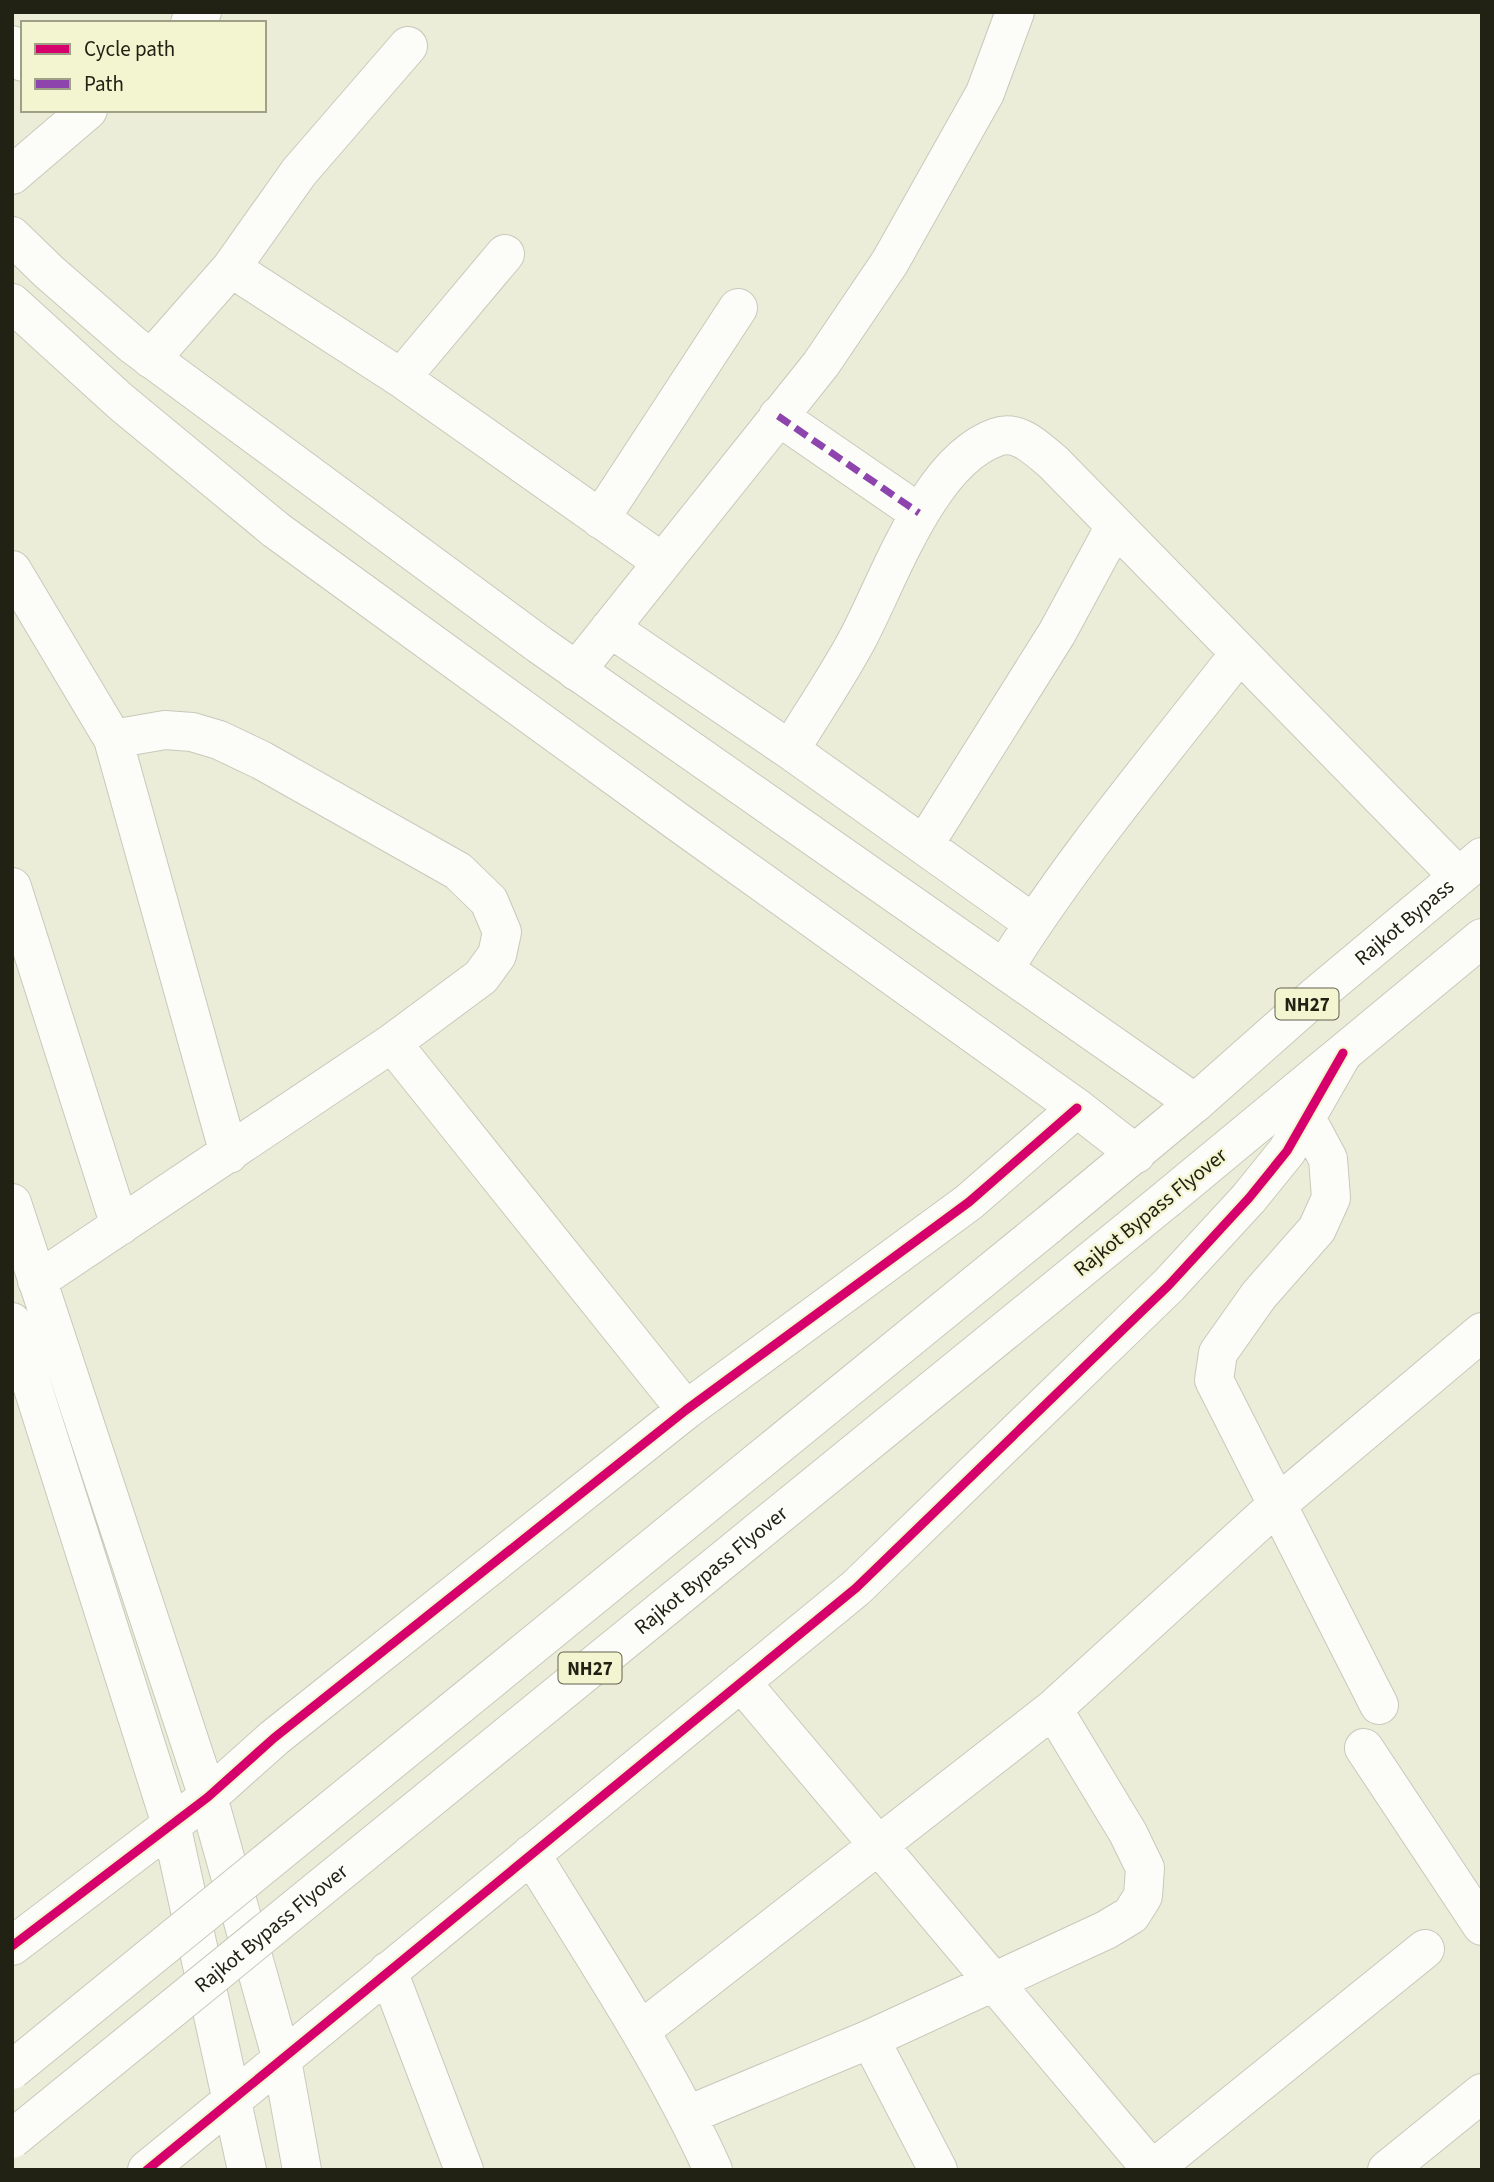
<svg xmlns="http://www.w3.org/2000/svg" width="1494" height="2182" font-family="'Source Sans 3',sans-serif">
	<rect width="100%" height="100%" fill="#ecedd9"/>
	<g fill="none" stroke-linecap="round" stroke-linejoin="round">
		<!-- minor casing -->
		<g stroke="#c8c9ba" stroke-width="40">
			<path id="minor" d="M190,23l12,-11
				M12,45l11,17
				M12,175l76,-65
				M231,268l170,110 261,184
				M151,359l80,-91 68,-96 109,-126
				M401,378l104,-124
				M778,416l141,97
				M600,519l138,-211
				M12,570l101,169 116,415
				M610,628l180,122 243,173
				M576,671l245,-307 69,-102 95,-169 30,-81
				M790,750c22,-36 47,-73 67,-110 32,-60 72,-180 140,-203 22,-8 41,13 56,25l405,414
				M924,845l133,-212 58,-107
				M12,887l108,339
				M1004,969c69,-111 155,-212 235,-315
				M392,1043l294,367
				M1306,1118l22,41 3,39 -14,31 -58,66 -41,58 -4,27 165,325
				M12,1203l196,594 74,263 20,110
				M37,1281l355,-238 89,-66 16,-22 5,-23 -13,-31 -31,-30 -197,-111 -42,-20 -27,-8 -27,-2 -52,9
				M12,1322l159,502 76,346
				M741,1682l411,488
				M1364,1748l118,178
				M531,1854c63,103 132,205 182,316
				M12,1946l196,-149 66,-59 412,-328 283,-208 108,-94
				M388,1971l76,199
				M640,2031l413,-322 225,-205 204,-172
				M870,2039l68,131
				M688,2115l182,-76 236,-109 25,-15 12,-19 2,-28 -17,-35 -75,-124
				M147,2170l709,-582 313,-303 80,-87 38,-47 55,-96
				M1152,2170l273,-221
				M1387,2170l95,-77"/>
		</g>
		<!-- major casing -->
		<g stroke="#c8c9ba" stroke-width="40">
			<path id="major" d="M12,236l37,36 84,73 407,300 655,458
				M12,303l109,99 155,128 402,292 399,286 59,46"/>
		</g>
		<!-- highway casing -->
		<g stroke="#c8c9ba" stroke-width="40">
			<g id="highway">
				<path d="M1168,1198l314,-260"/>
				<path id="s1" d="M1047,1226l148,-123 123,-109 164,-137"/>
			</g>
		</g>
		<!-- minor -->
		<use href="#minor" stroke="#fcfcf9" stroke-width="38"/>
		<!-- major -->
		<use href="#major" stroke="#fcfcf9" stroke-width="38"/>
		<!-- highway -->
		<use href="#highway" stroke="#fcfcf9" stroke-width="38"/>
		<!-- highway-bridge casing -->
		<g stroke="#c8c9ba" stroke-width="40" stroke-linecap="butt">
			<g id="highway-bridge">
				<path d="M12,2070l1035,-844"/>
				<path id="s2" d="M12,2139l1156,-941"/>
			</g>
		</g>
		<!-- highway-bridge -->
		<use href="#highway-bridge" stroke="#fcfcf9" stroke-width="38"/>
		<!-- quiet -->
		<path stroke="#8e44ad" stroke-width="7" stroke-dasharray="14 7" stroke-linecap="butt" d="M778,416l141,97"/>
		<!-- cycleway casing -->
		<g stroke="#f3f5d1" stroke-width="13">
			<path id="cycleway" d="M12,1946l196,-149 66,-59 412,-328 283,-208 108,-94
				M147,2170l709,-582 313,-303 80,-87 38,-47 56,-98"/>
		</g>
		<!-- cycleway -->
		<use href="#cycleway" stroke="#d6006c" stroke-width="9"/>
	</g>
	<g text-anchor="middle" stroke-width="5" stroke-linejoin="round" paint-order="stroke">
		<!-- shield labels -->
		<g fill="#f3f5d1" stroke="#60614d" stroke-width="2">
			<rect x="1275.5" y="988.5" width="63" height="31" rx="5"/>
			<rect x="558.5" y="1652.5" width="63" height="31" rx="5"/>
		</g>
		<g font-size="19" font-weight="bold" fill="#212114">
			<text x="1307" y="1011">NH27</text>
			<text x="590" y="1675">NH27</text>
		</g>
		<!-- street labels -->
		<g font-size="21" fill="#212114" stroke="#f3f5d1">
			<text dy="7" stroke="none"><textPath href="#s1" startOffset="469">Rajkot Bypass</textPath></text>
			<text transform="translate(1150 1212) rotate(-39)" y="7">Rajkot Bypass Flyover</text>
			<text dy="7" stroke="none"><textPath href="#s2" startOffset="901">Rajkot Bypass Flyover</textPath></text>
			<text dy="7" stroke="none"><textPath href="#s2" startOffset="334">Rajkot Bypass Flyover</textPath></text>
		</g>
	</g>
	<!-- border -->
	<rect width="1494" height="2182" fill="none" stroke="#212114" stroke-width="28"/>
	<!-- legend -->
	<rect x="21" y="21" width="245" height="91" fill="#f3f5d1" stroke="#9fa085" stroke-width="2"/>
	<rect x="35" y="44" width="35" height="10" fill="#d6006c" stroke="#9fa085" stroke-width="2"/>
	<text x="84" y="56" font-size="21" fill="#212114">Cycle path</text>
	<rect x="35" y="79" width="35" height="10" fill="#8e44ad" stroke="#9fa085" stroke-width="2"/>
	<text x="84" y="91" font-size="21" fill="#212114">Path</text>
</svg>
